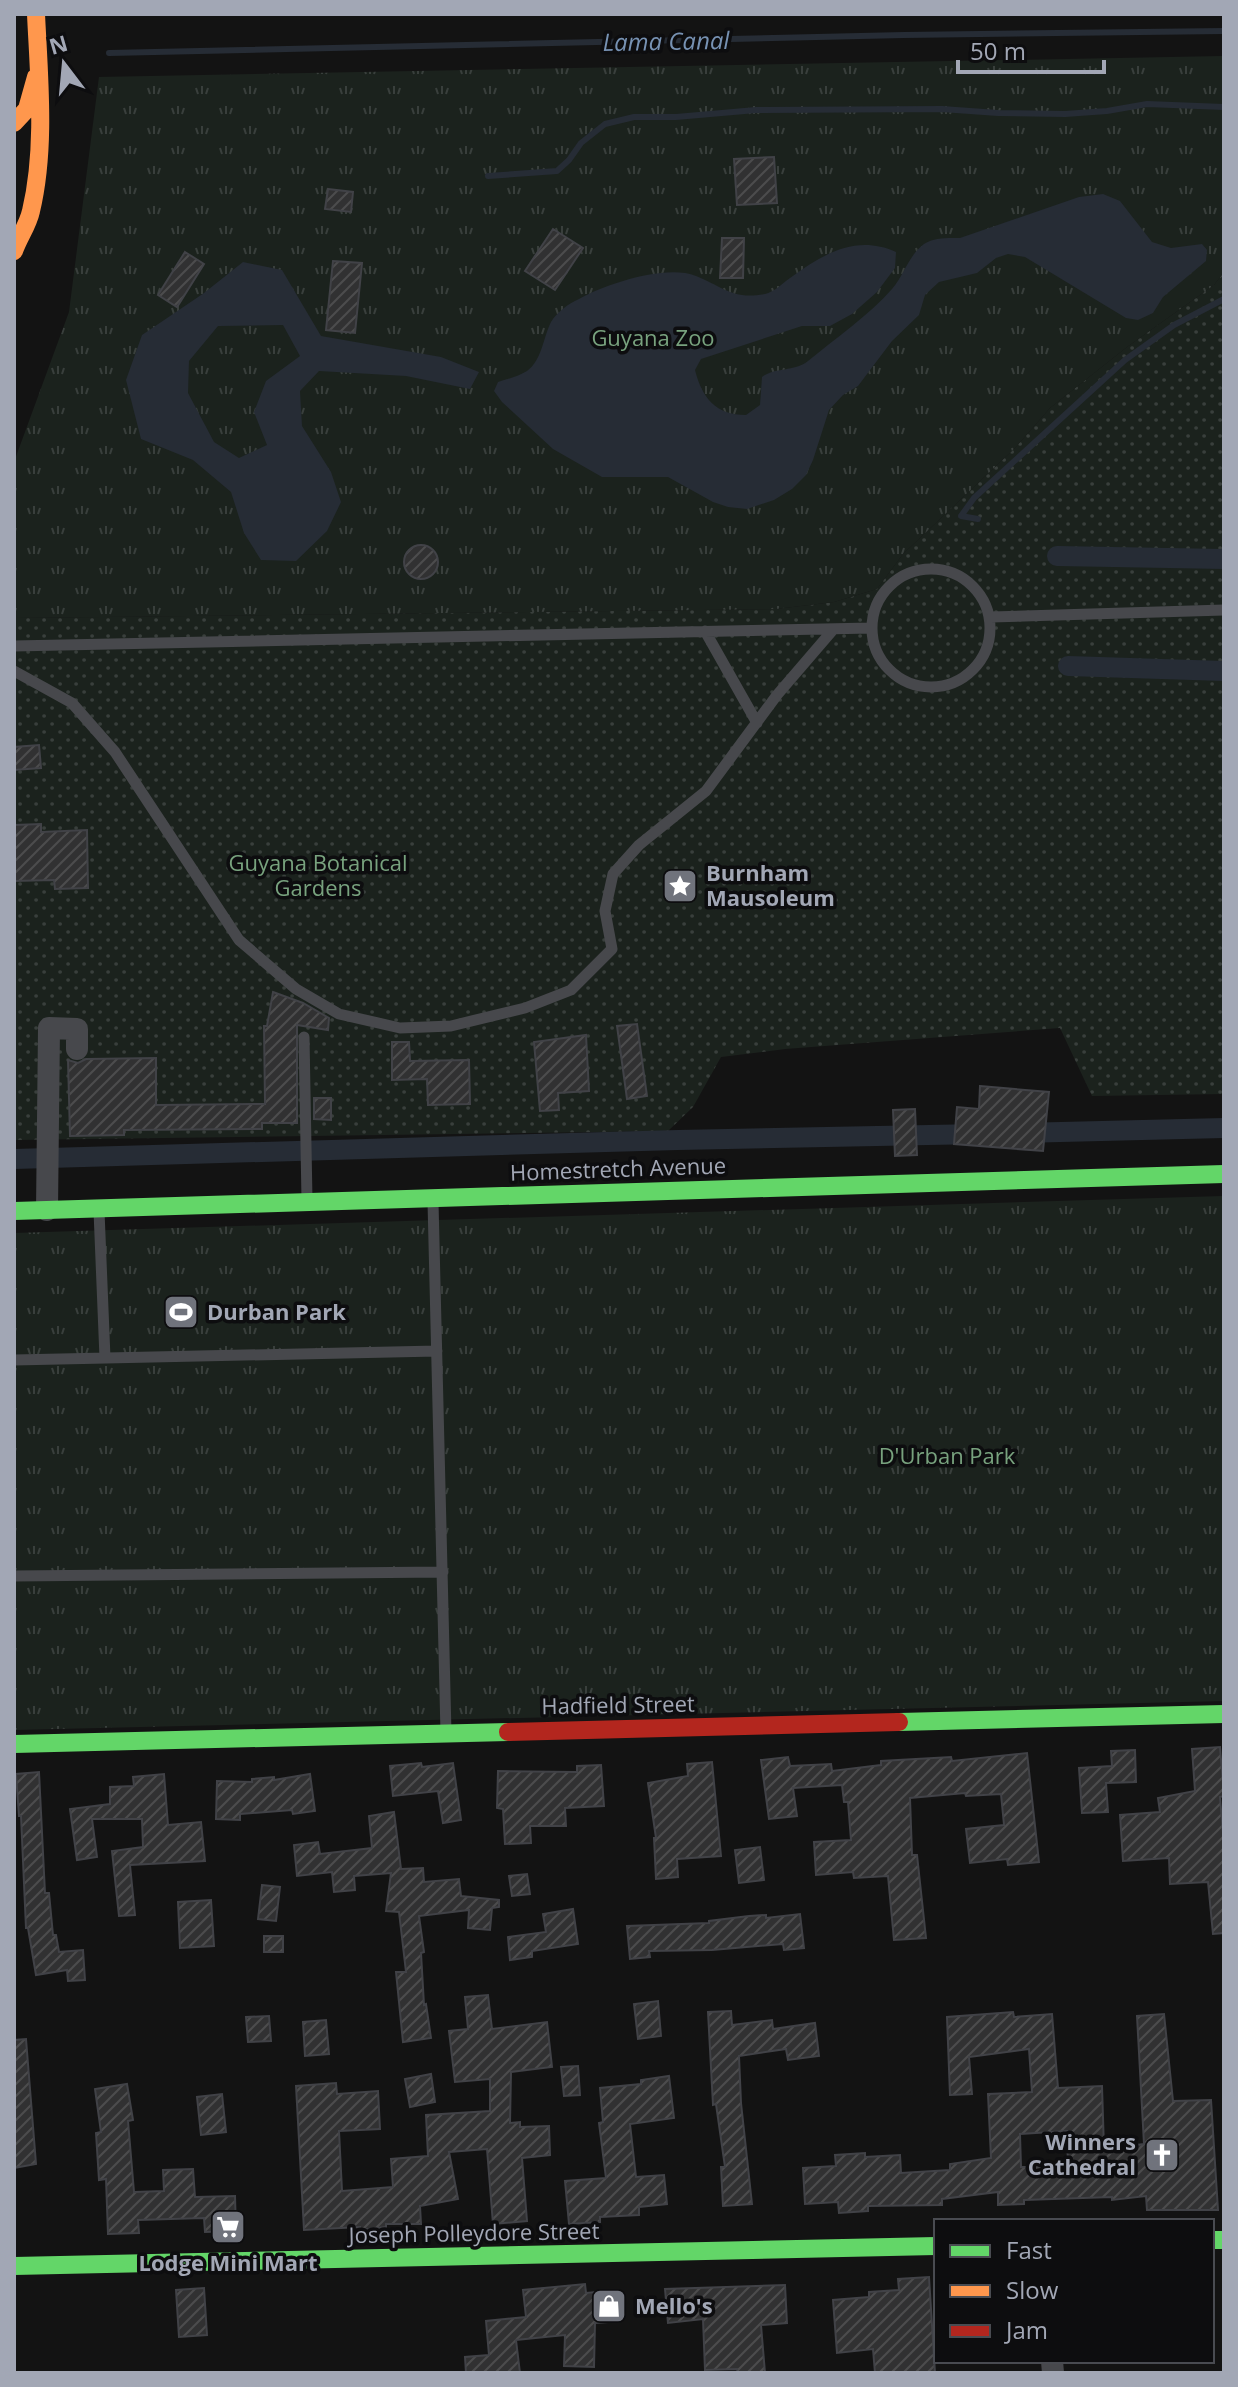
<svg xmlns="http://www.w3.org/2000/svg" width="1238" height="2387" font-family="'Open Sans',sans-serif">
	<defs>
		<pattern id="grass-dots" width="8" height="8" patternUnits="userSpaceOnUse" patternTransform="scale(2)"><rect width="8" height="8" fill="#1b221d"/><path d="M2 2h.1M6 6h.1" fill="none" stroke="#393f3c" stroke-width="1.8" stroke-linecap="round"/></pattern>
		<pattern id="park-tufts" width="24" height="20" patternUnits="userSpaceOnUse" patternTransform="scale(2)"><rect width="24" height="20" fill="#1b221d"/><path d="M3 7l-1-3M5 7V3M7 7l1-3M15 17l-1-3M17 17v-4M19 17l1-3" fill="none" stroke="#393f3c"/></pattern>
		<pattern id="building-hatch" width="6" height="6" patternUnits="userSpaceOnUse" patternTransform="scale(2)"><rect width="6" height="6" fill="#313132"/><path d="M-1 1l2-2M0 6l6-6M5 7l2-2" fill="none" stroke="#4c4c4d"/></pattern>
	</defs>
	<rect width="100%" height="100%" fill="#131313"/>
	<!-- grass -->
	<path fill="url(#grass-dots)" d="M1224,272v822l-132,2 -32,-68 -275,21 -64,8 -28,50 -25,24 -654,9v-522l762,-9 58,-7 43,-13 26,-35 112,-106 35,-40 77,-61 87,-62z"/>
	<!-- park -->
	<path fill="url(#park-tufts)" d="M1224,56v216l-10,13 -87,62 -77,61 -35,40 -112,106 -26,35 -43,13 -58,7 -762,9v-156l55,-150 30,-235z
		M1224,1196v505l-1210,29v-497z"/>
	<!-- water -->
	<path fill="#262c35" fill-rule="evenodd" d="M1103,194l17,7 32,41 19,6 31,-4 5,6 -1,11 -43,36 -10,16 -15,7 -12,-2 -101,-61 -17,-3 -12,4 -19,15 -38,9 -14,13 -6,20 -27,26 -34,45 -15,9 -14,15 -16,50 -7,15 -14,14 -18,11 -27,9 -19,-2 -15,-5 -45,-25h-66l-49,-28 -51,-47 -8,-11 4,-9c10,-3 21,-6 29,-11 15,-11 16,-33 24,-49 6,-10 17,-18 28,-23 27,-15 87,-35 117,-23 28,11 36,24 69,18 9,-2 18,-11 25,-16 33,-24 66,-44 106,-26l-1,16 -18,24 -25,22 -22,12h-28l-101,33 -6,11c7,28 21,45 51,45l14,-10 2,-28c13,-10 32,-5 46,-16 28,-23 60,-45 84,-72 13,-15 16,-33 32,-45 11,-7 24,-6 36,-6l119,-41z
		M243,262l39,8 39,66 120,21 38,15 -9,17 -64,-13 -87,-5 -19,20 2,35 29,46 10,30 -14,29 -31,30 -35,-1 -17,-27 -13,-41 -38,-32 -52,-21 -15,-59 16,-45 62,-42zM283,325l17,31 -34,25 -12,31 13,33 -28,13 -25,-16 -26,-49 1,-32 29,-35z"/>
	<g fill="none" stroke-linecap="round" stroke-linejoin="round">
		<!-- stream -->
		<path stroke="#262c35" stroke-width="6" d="M109,53l795,-18 320,-4
			M488,176l69,-5 12,-11 12,-17 24,-19 29,-7h42l80,-7 186,-1 56,4 67,1 42,-3 40,-7 77,3
			M978,519l-17,-3 13,-18 151,-138 49,-35 50,-26"/>
		<!-- canal -->
		<path stroke="#262c35" stroke-width="20" d="M1057,556l167,3
			M1068,666l156,5
			M1020,1133l204,-5
			M14,1159l664,-19 302,-6"/>
	</g>
	<!-- building -->
	<path fill="url(#building-hatch)" stroke="#414247" stroke-width="2" fill-rule="evenodd" d="M774,157l3,46 -40,2 -3,-46z
		M328,189l25,3 -2,20 -26,-3z
		M553,229l30,19 -28,42 -30,-19z
		M722,238h22l-1,40h-23z
		M185,252l19,12 -27,43 -19,-12z
		M333,261l29,2 -7,70 -29,-3z
		M404 562a17 17 0 1 1 34 0a17 17 0 1 1-34 0Z
		M39,745l2,23 -27,2v-23z
		M41,824v8l46,-2 1,58 -33,1 -1,-9 -40,1v-56z
		M273,992l30,11 26,15 -1,12 -31,-5v98h-35v6l-138,1v5l-54,1 -2,-76 10,3 8,-4 70,-1v47l109,-1 -1,-78h3z
		M637,1024l10,72 -20,3 -10,-73z
		M586,1035l3,56 -31,2 1,17 -19,1 -6,-69z
		M392,1042h17l1,19 59,-1 1,44 -42,1 -1,-26 -35,1z
		M980,1086l69,6 -6,59 -89,-7 3,-37 22,2z
		M314,1098h17v22l-17,-1z
		M915,1109l2,46 -22,1 -2,-46z
		M1220,1747l4,49 -4,1 4,48v88l-11,1 -5,-52 -38,2 -1,-26 -46,3 -3,-46 40,-3 -2,-14 37,-7 -3,-42z
		M1135,1750l1,32 -30,1 2,29 -26,1 -3,-45 33,-2 -1,-15z
		M1027,1753l12,109 -31,3 -1,-6 -37,4 -4,-34 38,-4 -3,-31 -35,2 -1,-3 -55,5 2,57h5l9,83 -32,2 -6,-64 -34,2 -1,-6 -37,3 -2,-33 37,-2 -3,-38h-4l-2,-17 -49,3 4,28 -28,3 -8,-59 27,-3 2,9 41,-2 1,7 49,-6v-4l70,-4 1,4z
		M712,1762l9,94 -44,3 1,18 -22,2 -2,-41h2l-8,-55 40,-7 -1,-12z
		M421,1763l1,4 31,-4 8,57 -18,3 -5,-32 -45,5 -3,-30z
		M601,1765l3,41 -39,2 1,18h-36l1,17 -26,1 -2,-35 -6,-1 1,-37 79,1v-6z
		M39,1772l6,121h4l4,42h3l3,17 24,-2 2,30 -17,1 -1,-11 -31,5 -8,-47h-2l-5,-112h-2l-3,-42z
		M164,1774l4,51 33,-3 4,39 -75,4 5,50 -16,1 -7,-65 31,-4 -1,-28h-50l5,38 -20,3 -7,-51 40,-5v-17l24,-1 -1,-9z
		M310,1774l5,37 -22,3 -1,-4 -52,4v6l-24,-1 1,-38 35,1v-3l22,-2v3z
		M394,1812l7,57 22,-1 1,14 35,-3 2,17 38,4v7l-7,1 -2,22 -22,-2 1,-18 -50,6 5,36 -3,1 3,52 2,-1 5,34 -28,4 -7,-70h10l-7,-60 -13,-1 5,-38 -37,3 1,14 -21,2 -2,-20 -35,4 -3,-31 24,-3 2,12 52,-6 -3,-32z
		M760,1847l4,33 -25,3 -4,-33z
		M527,1874l3,20 -18,2 -3,-20z
		M262,1885l18,2 -4,34 -18,-2z
		M211,1900l3,46 -34,2 -2,-46z
		M573,1909l5,35 -46,7v6l-22,3 -2,-23 38,-5 -3,-18z
		M800,1914l4,34 -20,2 -1,-6 -71,6 -63,1 1,6 -20,2 -3,-33 82,-3v-2l40,-5 17,-1v3z
		M264,1936h19v16h-19z
		M488,1995l4,34 55,-7 5,45 -41,5 -1,51 10,-1v5l29,-1 1,29 -28,3 5,63 -34,3 -6,-75 -38,3 9,47 -38,7 1,18h-35v3l-26,3v-3l-56,3 -8,-144 40,-3 1,11 41,-3 2,38 -41,2 3,60 51,-4 -2,-28 37,-3 -2,-41 64,-4v-32l-35,3 -6,-51 19,-2 -3,-32z
		M658,2001l3,35 -23,3 -4,-35z
		M731,2011l1,14 40,-5 1,9 42,-6 4,33 -31,4 -2,-11 -47,7 2,47 11,101 -29,2 -2,-39h4l-9,-63 -3,1 -5,-93z
		M1013,2012l1,5 38,-3 6,74 44,-2 2,63 40,-5 -7,-128 27,-2 9,87 38,-1 7,110h-71l-1,-14 -34,4v-3l-88,3v4l-26,1v-13l-56,7v6l-74,1v5l-29,2 -1,-11 -33,2 -2,-36 33,-2 -1,-11 30,-2v4l35,-2 1,18 49,-3v-6l41,-6 -3,-64 44,-2 -3,-43 -60,8 3,37 -22,1 -3,-78zM1067,2131l1,36h-47l-1,-33z
		M269,2016l2,25 -23,1 -2,-25z
		M326,2020l3,34 -24,2 -2,-34z
		M26,2039l10,125 -22,4v-128z
		M578,2066l2,29 -16,1 -3,-29z
		M431,2074l4,28 -25,5 -5,-28z
		M669,2076l5,42 -44,6 6,53 28,-2 3,29 -28,3v8l-39,2v5l-31,2 -4,-43 41,-3 -7,-55 4,-1 -3,-34 41,-4v-4z
		M127,2084l6,36 -5,1 6,71 30,-1 -1,-21 30,-1 2,28 40,-1 1,35 -31,1 -1,-14 -66,2 1,13 -31,1 -2,-55 -7,1 -3,-47 5,-1 -6,-43z
		M222,2094l4,38 -25,3 -4,-38z
		M929,2277l6,96h-60l-2,-24 -36,4 -4,-53 36,-3v-5l30,-2 -1,-11z
		M585,2284l1,9 31,-3 3,31 -25,2 -1,44 -30,-1 1,-31 -49,5 4,33h-54l-1,-16 24,-2 -3,-34 40,-4 -3,-27z
		M785,2285l2,38 -26,2 4,48h-27l-1,-4 -32,1 -2,-51 -35,4 -3,-34z
		M204,2288l3,47 -28,2 -3,-47z"/>
	<g fill="none" stroke-linecap="round" stroke-linejoin="round">
		<!-- lane -->
		<path stroke="#47484c" stroke-width="11" d="M872 628a59 59 0 1 1 118 0a59 59 0 1 1-118 0Z
			M991,617l233,-7
			M705,631l52,92
			M14,646l857,-18
			M14,671l58,32 43,49 124,188 57,49 43,25 61,14 51,-2 74,-18 46,-18 41,-41 -7,-38 8,-37 26,-29 67,-54 71,-96 55,-64
			M304,1037l3,163
			M433,1202l13,531
			M99,1211l6,147
			M14,1360l423,-9
			M14,1576l429,-4"/>
		<!-- street -->
		<path stroke="#47484c" stroke-width="22" d="M47,1210l2,-182 28,1v20
			M1052,2361l1,12"/>
		<!-- fast -->
		<path stroke="#63d668" stroke-width="18" d="M14,1211l1210,-37
			M899,1722l325,-8
			M14,1744l494,-12
			M1212,2240h12
			M14,2266l922,-20"/>
		<!-- slow -->
		<path stroke="#ff974d" stroke-width="18" d="M14,123l13,-14 9,-32
			M14,251c5,-14 14,-26 17,-40 15,-63 8,-133 5,-197"/>
		<!-- jam -->
		<path stroke="#b3261e" stroke-width="18" d="M508,1732l391,-10"/>
	</g>
	<!-- icons -->
	<defs>
		<g id="sight-square" transform="scale(1.8)"><rect x="-9" y="-9" width="18" height="18" rx="4" fill="#70737c" stroke="#0d0d0f"/><path d="M0-6L1.8-2.2L6-1.7L2.9 1.2L3.7 5.4L0 3.3L-3.7 5.4L-2.9 1.2L-6-1.7L-1.8-2.2Z" fill="#fff"/></g>
		<g id="stadium-square" transform="scale(1.8)"><rect x="-9" y="-9" width="18" height="18" rx="4" fill="#70737c" stroke="#0d0d0f"/><path d="M0-5a6.5 5 0 1 0 0 10a6.5 5 0 1 0 0-10ZM-3.5-1.8h7v3.6h-7Z" fill="#fff"/></g>
		<g id="church-square" transform="scale(1.8)"><rect x="-9" y="-9" width="18" height="18" rx="4" fill="#70737c" stroke="#0d0d0f"/><path d="M-1.2-6h2.4v3.5h3.3v2.4h-3.3V6h-2.4V-.1h-3.3v-2.4h3.3Z" fill="#fff"/></g>
		<g id="supermarket-square" transform="scale(1.8)"><rect x="-9" y="-9" width="18" height="18" rx="4" fill="#70737c" stroke="#0d0d0f"/><path d="M-6-5.5h2.5l.6 2H6L4.5 2H-2.5L-4.4-4H-6ZM-1.5 3.2a1.3 1.3 0 1 0 .1 0ZM3 3.2a1.3 1.3 0 1 0 .1 0Z" fill="#fff"/></g>
		<g id="shop-square" transform="scale(1.8)"><rect x="-9" y="-9" width="18" height="18" rx="4" fill="#70737c" stroke="#0d0d0f"/><path d="M-5-2.5h2.3a2.7 3.5 0 0 1 5.4 0H5L5.5 6h-11ZM-1.5-2.5h3a1.5 2.3 0 0 0-3 0Z" fill="#fff"/></g>
	</defs>
	<g fill-rule="evenodd">
		<use href="#sight-square" x="680" y="886"/>
		<use href="#stadium-square" x="181" y="1312"/>
		<use href="#church-square" x="1162" y="2155"/>
		<use href="#supermarket-square" x="228" y="2227"/>
		<use href="#shop-square" x="609" y="2306"/>
	</g>
	<g text-anchor="middle" stroke-width="7" stroke-linejoin="round" paint-order="stroke">
		<!-- park labels -->
		<g font-size="22" fill="#78a27e" stroke="#0d0d0f">
			<text x="653" y="346">Guyana Zoo</text>
			<text x="318" y="871">Guyana Botanical<tspan x="318" dy="25">Gardens</tspan></text>
			<text x="947" y="1464">D'Urban Park</text>
		</g>
		<!-- poi labels -->
		<g font-size="22" font-weight="bold" fill="#a2a7b5" stroke="#0d0d0f" text-anchor="start">
			<text x="706" y="881">Burnham<tspan x="706" dy="25">Mausoleum</tspan></text>
			<text x="207" y="1320">Durban Park</text>
			<text x="1136" y="2150" text-anchor="end">Winners<tspan x="1136" dy="25">Cathedral</tspan></text>
			<text x="228" y="2271" text-anchor="middle">Lodge Mini Mart</text>
			<text x="635" y="2314">Mello's</text>
		</g>
		<!-- street labels -->
		<g font-size="22" fill="#a2a7b5" stroke="#0d0d0f">
			<text transform="translate(618 1169) rotate(-2)" y="8">Homestretch Avenue</text>
			<text transform="translate(618 1705) rotate(-1)" y="8">Hadfield Street</text>
			<text transform="translate(474 2233) rotate(-1)" y="8">Joseph Polleydore Street</text>
		</g>
		<!-- water labels -->
		<g font-size="24" font-style="italic" fill="#7792b3" stroke="#0d0d0f">
			<text transform="translate(666 42) rotate(-1)" y="8">Lama Canal</text>
		</g>
	</g>
	<!-- border -->
	<rect width="1238" height="2387" fill="none" stroke="#a2a7b5" stroke-width="32"/>
	<!-- legend -->
	<rect x="934" y="2219" width="280" height="144" fill="#0d0d0f" stroke="#494b51" stroke-width="2"/>
	<rect x="950" y="2245" width="40" height="12" fill="#63d668" stroke="#494b51" stroke-width="2"/>
	<text x="1006" y="2259" font-size="24" fill="#a2a7b5">Fast</text>
	<rect x="950" y="2285" width="40" height="12" fill="#ff974d" stroke="#494b51" stroke-width="2"/>
	<text x="1006" y="2299" font-size="24" fill="#a2a7b5">Slow</text>
	<rect x="950" y="2325" width="40" height="12" fill="#b3261e" stroke="#494b51" stroke-width="2"/>
	<text x="1006" y="2339" font-size="24" fill="#a2a7b5">Jam</text>
	<!-- north arrow -->
	<g transform="translate(64 64) rotate(344)" stroke="#0d0d0f" stroke-width="6" paint-order="stroke">
	<path d="M0-6L14 30L0 20L-14 30Z" fill="#a2a7b5"/>
	<text y="-12" font-size="22" font-weight="bold" text-anchor="middle" fill="#a2a7b5">N</text>
	</g>
	<!-- scale -->
	<path d="M958 60v12h146v-12" fill="none" stroke="#a2a7b5" stroke-width="4"/>
	<text x="970" y="60" font-size="24" fill="#a2a7b5" stroke="#0d0d0f" stroke-width="6" paint-order="stroke">50 m</text>
</svg>
